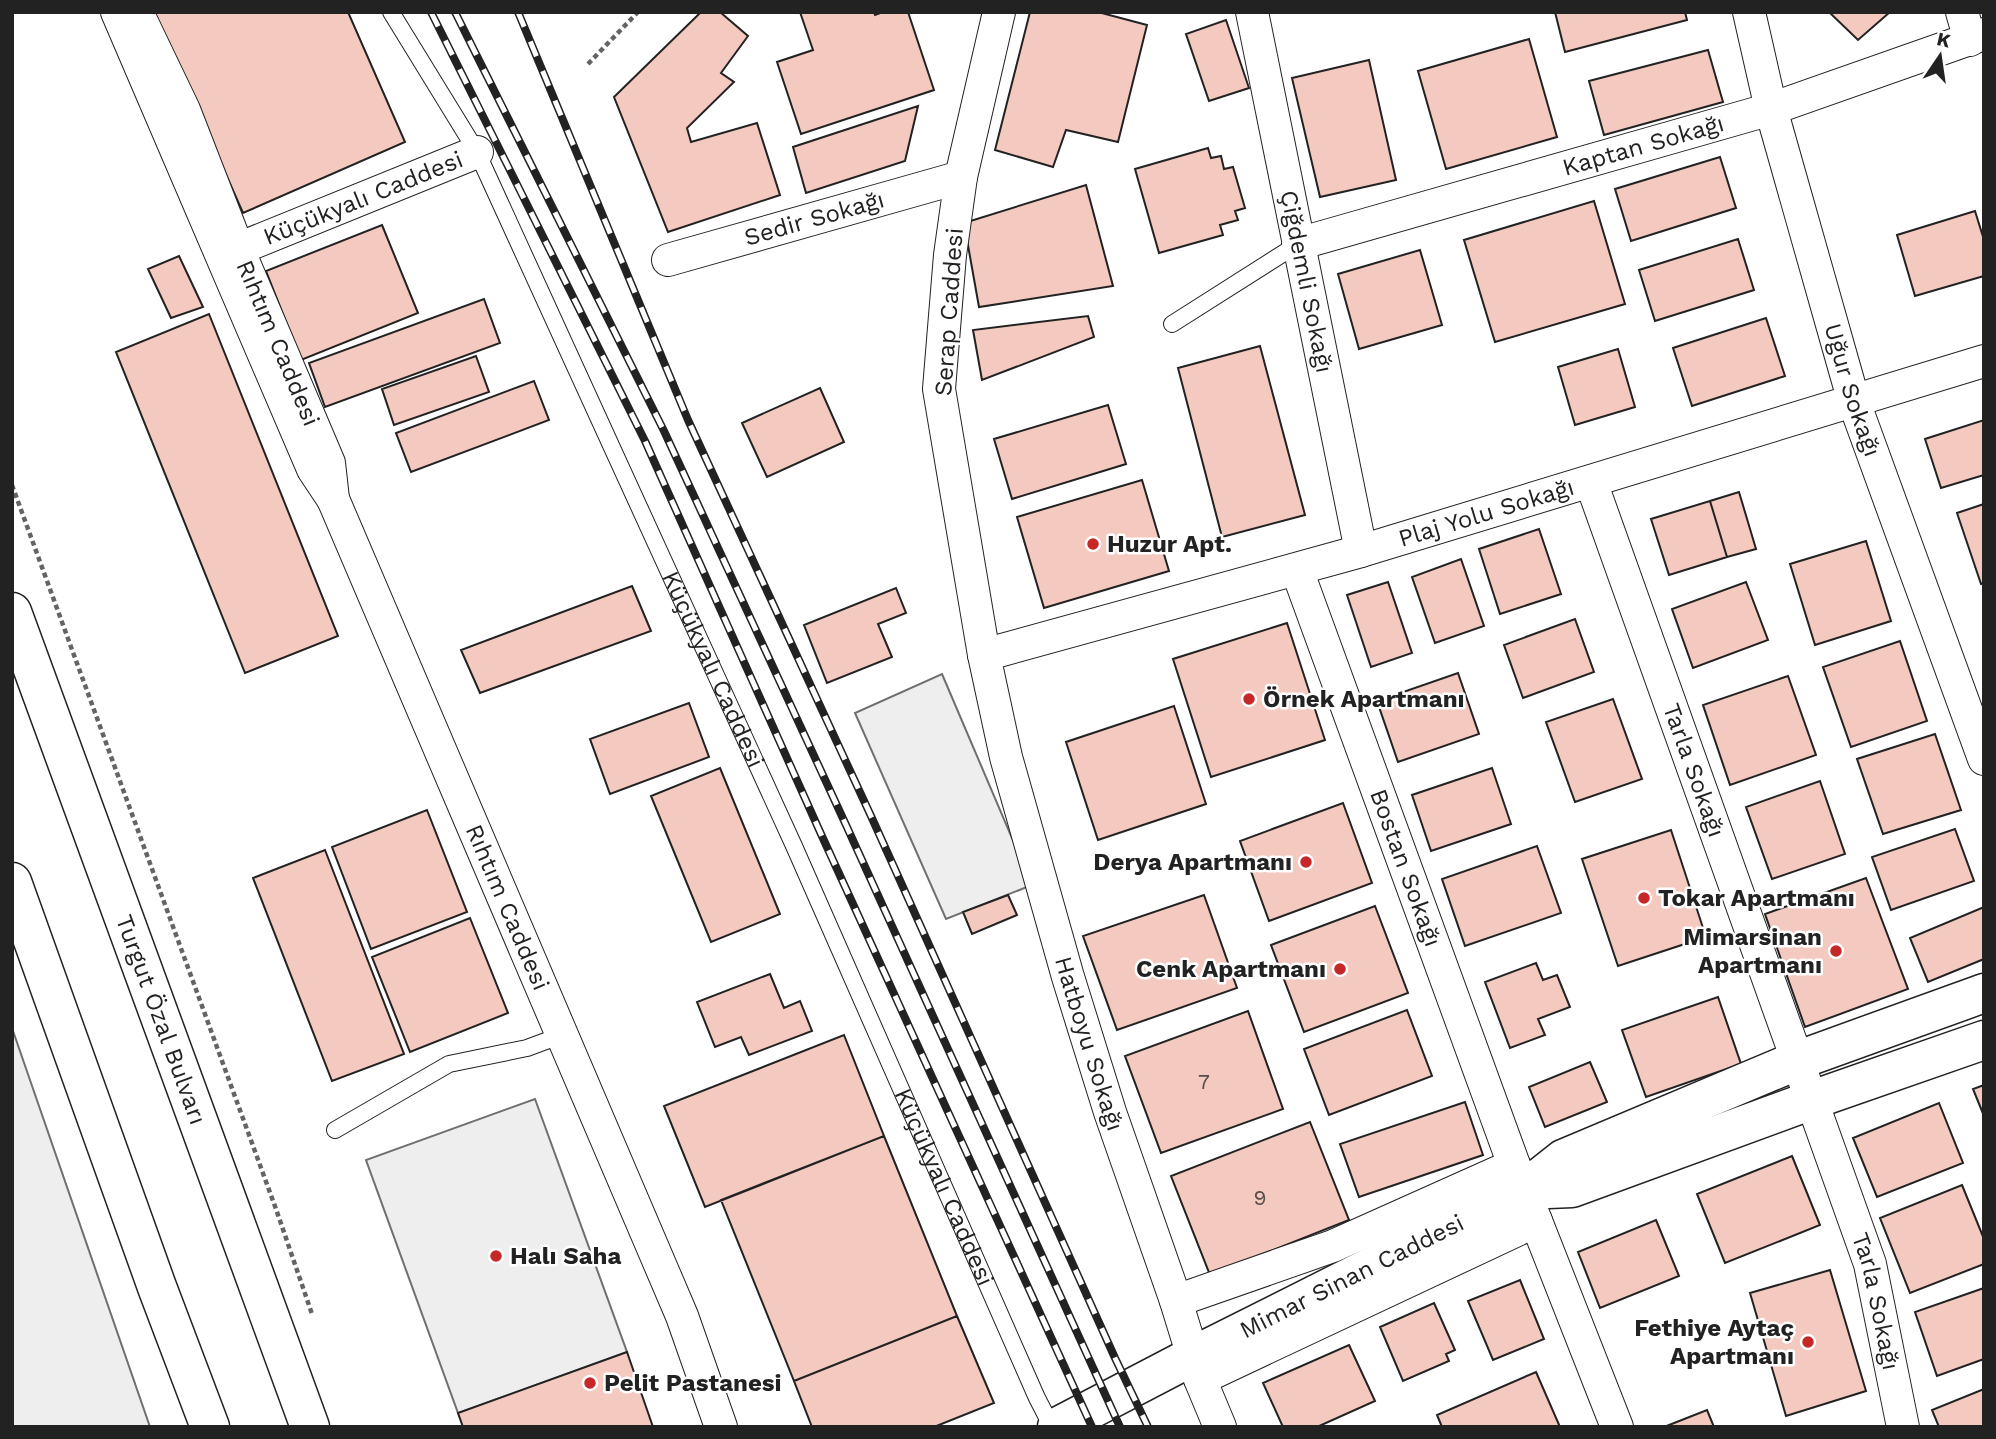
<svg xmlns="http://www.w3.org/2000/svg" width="1996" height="1439" font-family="'Work Sans',sans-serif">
	<rect width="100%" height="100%" fill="#fff"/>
	<!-- green -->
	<path fill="#eee" stroke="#6f6f6f" stroke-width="2" d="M942,674l90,211 -86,34 -91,-206z
		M12,1028l138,399h-138z
		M535,1099l92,253 -169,61 -92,-253z"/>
	<!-- building -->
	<path fill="#f3c9c0" stroke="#222" stroke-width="2" d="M154,12h194l57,130 -162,71z
		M701,12h19l28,24 -27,37 13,9 -47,46 4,14 66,-19 23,72 -112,37 -54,-135z
		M800,12h74l1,3 8,-3h25l26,78 -133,44 -24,-72 36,-12z
		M1030,12h68l49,13 -29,117 -52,-12 -13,37 -58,-17z
		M1555,12h130l2,8 -122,32z
		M1829,12h61l-32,28z
		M1226,20l23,68 -40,13 -23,-67z
		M1529,39l28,98 -111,32 -28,-98z
		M1708,50l15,52 -119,33 -15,-54z
		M1369,60l27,120 -76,17 -28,-119z
		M918,106l-13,55 -99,32 -13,-46z
		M1208,148l3,10 10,-2 3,13 9,-2 12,41 -10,3 3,9 -18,5 3,10 -64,18 -24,-84z
		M1720,157l16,51 -105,33 -16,-52z
		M1086,185l27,101 -134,21 -15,-84z
		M1594,201l31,103 -130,38 -31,-102z
		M1975,211l9,29v36l-69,20 -18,-61z
		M382,225l36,88 -117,47 -35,-89z
		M1738,239l16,51 -99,31 -16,-51z
		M1420,250l22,75 -83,24 -21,-75z
		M179,256l24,51 -32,11 -23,-49z
		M484,299l16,44 -175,64 -16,-44z
		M209,314l129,322 -93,37 -129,-321z
		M1088,316l6,21 -112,43 -9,-50z
		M1766,318l19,58 -93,30 -19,-58z
		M1260,346l45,169 -83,22 -44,-169z
		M1618,349l17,58 -60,18 -17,-58z
		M476,356l13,36 -95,33 -12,-36z
		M534,381l15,39 -138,52 -15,-39z
		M820,388l24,54 -77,35 -25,-54z
		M1108,405l18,59 -114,35 -18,-60z
		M1984,420v55l-43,13 -16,-49z
		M1142,480l27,91 -125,37 -27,-91z
		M1739,492l17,57 -29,8 -17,-56z
		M1710,501l17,56 -58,18 -18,-56z
		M1984,504v79l-3,1 -24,-71z
		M1539,529l22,65 -61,20 -21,-65z
		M1866,541l25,80 -76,24 -25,-81z
		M1461,559l23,67 -49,17 -23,-66z
		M1388,582l24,71 -41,14 -24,-72z
		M1746,582l22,58 -75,28 -21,-59z
		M632,586l19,45 -171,62 -19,-43z
		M896,588l10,25 -28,11 14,33 -65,26 -23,-58z
		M1575,619l19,53 -71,26 -19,-53z
		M1287,623l38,117 -114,37 -38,-118z
		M1900,641l27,80 -76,26 -28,-80z
		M1458,673l21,61 -81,28 -21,-61z
		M1788,676l28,79 -86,30 -27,-80z
		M1613,699l29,80 -67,23 -29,-80z
		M689,703l20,54 -99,37 -20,-55z
		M1174,706l32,98 -108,36 -32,-98z
		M1935,734l26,76 -78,24 -26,-75z
		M720,768l60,146 -69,28 -60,-146z
		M1492,768l19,56 -80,27 -19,-56z
		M1820,781l25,73 -73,25 -26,-72z
		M1343,803l29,80 -103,38 -29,-80z
		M427,810l40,102 -96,37 -39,-102z
		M1955,829l19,52 -83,29 -19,-53z
		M1671,830l35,107 -88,29 -36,-107z
		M1537,846l24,67 -96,33 -23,-67z
		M325,850l79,204 -72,27 -79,-203z
		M1866,878l42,111 -103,38 -40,-113z
		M1008,895l9,20 -45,19 -9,-22z
		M1204,895l33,93 -120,42 -34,-94z
		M1375,906l33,87 -104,39 -33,-87z
		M1984,907v52l-56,23 -18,-44z
		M470,918l38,95 -98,39 -38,-95z
		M1536,963l7,17 14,-5 13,32 -32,12 7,16 -35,13 -25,-66z
		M770,974l14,34 16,-7 12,30 -63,24 -8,-18 -26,10 -18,-45z
		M1718,997l23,67 -95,33 -24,-67z
		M1407,1010l25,66 -103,39 -25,-66z
		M1248,1011l35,98 -122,44 -36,-97z
		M844,1035l40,101 -179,71 -41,-101z
		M1590,1062l17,40 -62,25 -16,-40z
		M1984,1085v31l-11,-27z
		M1465,1102l18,53 -124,42 -19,-53z
		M1939,1103l24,60 -86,34 -24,-59z
		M1310,1122l39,98 -139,55 -39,-99z
		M884,1136l73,180 -163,65 -73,-181z
		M1792,1156l28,69 -95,38 -28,-69z
		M1962,1185l22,54v25l-74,29 -30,-75z
		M1656,1220l23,56 -79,32 -22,-56z
		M1830,1270l36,121 -80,25 -36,-123z
		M1520,1280l24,59 -51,21 -25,-59z
		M1984,1288v71l-47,17 -22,-64z
		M1434,1303l21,47 -9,4 3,7 -46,20 -23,-54z
		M957,1316l37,87 -60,24h-122l-18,-46z
		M1349,1345l26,56 -58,26h-34l-20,-44z
		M627,1352l26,75h-190l-5,-14z
		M1536,1372l24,55h-118l-5,-12z
		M1984,1389v38h-45l-7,-17z
		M1707,1410l7,17h-50z"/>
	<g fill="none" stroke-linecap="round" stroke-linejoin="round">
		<!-- lane casing -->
		<g stroke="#222" stroke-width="18">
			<g id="lane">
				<path id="s1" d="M391,12l86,140 317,694 243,552 15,29"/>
				<path d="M1172,324l126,-80"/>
				<path d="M335,1130l114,-66 78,-16 35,-13"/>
			</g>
		</g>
		<!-- street casing -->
		<g stroke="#222" stroke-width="34">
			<g id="street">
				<path d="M117,12l196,457 20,30 -4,-36 -91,-214 -54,-139 -47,-98"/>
				<path id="s2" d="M999,12l-38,165 -11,78 -11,134 45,266 22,102 62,220 42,135 66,189 24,78 20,48"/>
				<path id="s3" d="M1252,12l109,539"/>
				<path id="s4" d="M1749,12l22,97 83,293 130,357"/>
				<path d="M1962,12l8,28"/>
				<path id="s5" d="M1298,244l473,-135 213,-75"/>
				<path id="s6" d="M238,249l239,-97"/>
				<path id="s7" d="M668,260l293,-83"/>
				<path id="s8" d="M1591,482l279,782 33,163"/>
				<path id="s9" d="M333,499l349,817 39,111"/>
				<path id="s10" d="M1297,570l217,595 103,262"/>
				<path id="s11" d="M984,655l377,-104 623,-190"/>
				<path d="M1176,1301l157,-55 181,-81"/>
				<path d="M1200,1379l336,-158"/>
			</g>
		</g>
		<!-- secondary casing -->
		<g stroke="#222" stroke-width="41">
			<g id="secondary">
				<path d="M1524,1190l48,-2 240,-88 172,-60"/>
				<path id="s12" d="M1057,1427l136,-71 331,-166 39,-31 233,-98 188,-68"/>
			</g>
		</g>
		<!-- highway casing -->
		<g stroke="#222" stroke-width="41">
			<g id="highway">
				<path id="s13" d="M12,612l298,815"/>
				<path d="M12,882l145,405 53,140"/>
			</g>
		</g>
		<!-- path -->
		<path stroke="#646464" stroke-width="4.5" stroke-dasharray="5 3.5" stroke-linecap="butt" d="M588,64l50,-52
			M12,485l264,724 36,105"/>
		<!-- lane -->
		<use href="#lane" stroke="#fff" stroke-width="16"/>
		<!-- street -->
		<use href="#street" stroke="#fff" stroke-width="32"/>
		<!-- secondary -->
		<use href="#secondary" stroke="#fff" stroke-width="38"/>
		<!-- highway -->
		<use href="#highway" stroke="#fff" stroke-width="38"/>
		<!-- rail casing -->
		<g stroke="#222" stroke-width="8">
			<path id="rail" d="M431,12l214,429 176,393 271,593
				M455,12l209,419 182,394 274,602
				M518,12l170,408 183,396 244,542 33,69"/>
		</g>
		<!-- rail -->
		<use href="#rail" stroke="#fff" stroke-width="5" stroke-dasharray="16" stroke-linecap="butt"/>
	</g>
	<!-- markers -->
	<g fill="#c62828" stroke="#fff" stroke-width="2.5">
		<circle cx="1093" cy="544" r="7"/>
		<circle cx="1249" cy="699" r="7"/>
		<circle cx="1306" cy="862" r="7"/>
		<circle cx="1644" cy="898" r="7"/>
		<circle cx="1836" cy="951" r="7"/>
		<circle cx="1340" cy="969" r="7"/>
		<circle cx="496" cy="1256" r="7"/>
		<circle cx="1808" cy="1342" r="7"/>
		<circle cx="590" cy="1383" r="7"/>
	</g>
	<g text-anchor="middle" stroke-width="5" stroke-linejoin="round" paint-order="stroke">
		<!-- number labels -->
		<g font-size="21" fill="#564c4a">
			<text x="1204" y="1089">7</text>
			<text x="1260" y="1205">9</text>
		</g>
		<!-- street labels -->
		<g font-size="24" fill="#222" stroke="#fff">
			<text dy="8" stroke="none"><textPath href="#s5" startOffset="359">Kaptan Sokağı</textPath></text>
			<text dy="8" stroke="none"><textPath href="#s6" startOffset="135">Küçükyalı Caddesi</textPath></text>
			<text dy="8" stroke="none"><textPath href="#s7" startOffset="152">Sedir Sokağı</textPath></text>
			<text dy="8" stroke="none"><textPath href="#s3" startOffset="275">Çiğdemli Sokağı</textPath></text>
			<text transform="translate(949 312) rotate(-86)" y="8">Serap Caddesi</text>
			<text transform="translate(278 343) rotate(67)" y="8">Rıhtım Caddesi</text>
			<text dy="8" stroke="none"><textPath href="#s4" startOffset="392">Uğur Sokağı</textPath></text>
			<text dy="8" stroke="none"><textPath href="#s11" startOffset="522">Plaj Yolu Sokağı</textPath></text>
			<text dy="8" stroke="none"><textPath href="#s1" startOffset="733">Küçükyalı Caddesi</textPath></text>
			<text dy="8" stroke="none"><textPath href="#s8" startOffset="306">Tarla Sokağı</textPath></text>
			<text dy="8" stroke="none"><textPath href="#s10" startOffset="317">Bostan Sokağı</textPath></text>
			<text dy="8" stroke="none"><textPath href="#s9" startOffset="444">Rıhtım Caddesi</textPath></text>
			<text dy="8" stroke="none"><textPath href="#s13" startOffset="434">Turgut Özal Bulvarı</textPath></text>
			<text dy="8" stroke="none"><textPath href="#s2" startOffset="1055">Hatboyu Sokağı</textPath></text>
			<text dy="8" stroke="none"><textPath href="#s1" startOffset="1300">Küçükyalı Caddesi</textPath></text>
			<text dy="8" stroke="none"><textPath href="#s12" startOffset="331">Mimar Sinan Caddesi</textPath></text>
			<text dy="8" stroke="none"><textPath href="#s8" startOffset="868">Tarla Sokağı</textPath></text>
		</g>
		<!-- poi labels -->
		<g font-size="24" font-weight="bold" fill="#222" stroke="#fff" text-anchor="start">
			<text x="1107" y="552">Huzur Apt.</text>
			<text x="1263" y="707">Örnek Apartmanı</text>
			<text x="1292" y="870" text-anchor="end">Derya Apartmanı</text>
			<text x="1658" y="906">Tokar Apartmanı</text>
			<text x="1822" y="945" text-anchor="end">Mimarsinan<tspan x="1822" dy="28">Apartmanı</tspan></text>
			<text x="1326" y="977" text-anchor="end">Cenk Apartmanı</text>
			<text x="510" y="1264">Halı Saha</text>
			<text x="1794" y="1336" text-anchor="end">Fethiye Aytaç<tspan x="1794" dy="28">Apartmanı</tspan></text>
			<text x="604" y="1391">Pelit Pastanesi</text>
		</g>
	</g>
	<!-- border -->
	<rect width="1996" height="1439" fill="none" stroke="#222222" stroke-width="28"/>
	<!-- north arrow -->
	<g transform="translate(1940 56) rotate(13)" stroke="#ffffff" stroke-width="5" paint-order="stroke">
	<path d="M0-5L12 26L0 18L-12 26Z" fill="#222222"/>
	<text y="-10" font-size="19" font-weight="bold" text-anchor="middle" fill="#222222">K</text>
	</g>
</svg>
